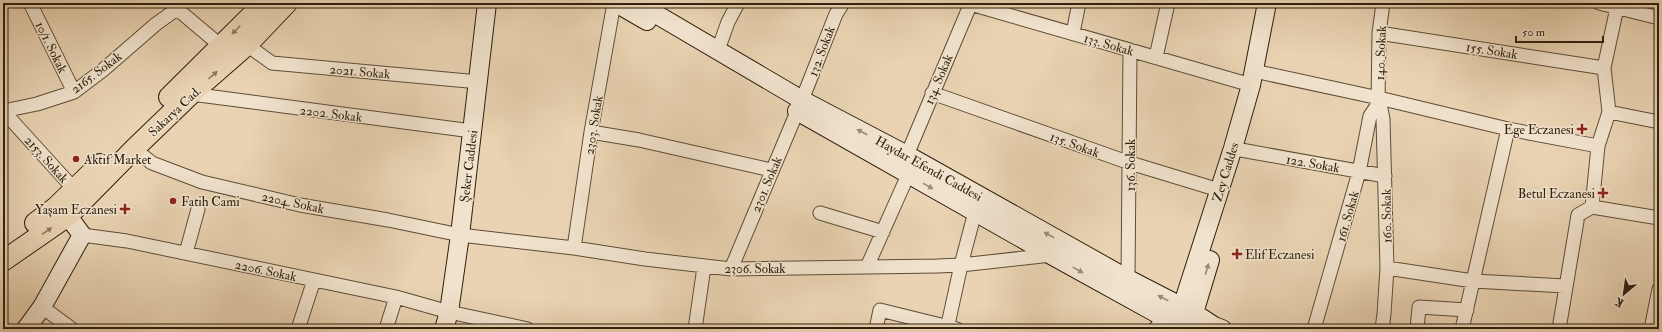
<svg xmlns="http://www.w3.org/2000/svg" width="1662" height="332" font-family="'IM FELL Double Pica',serif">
	<rect width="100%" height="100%" fill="#e9d3b2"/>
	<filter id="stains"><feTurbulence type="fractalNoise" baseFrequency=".005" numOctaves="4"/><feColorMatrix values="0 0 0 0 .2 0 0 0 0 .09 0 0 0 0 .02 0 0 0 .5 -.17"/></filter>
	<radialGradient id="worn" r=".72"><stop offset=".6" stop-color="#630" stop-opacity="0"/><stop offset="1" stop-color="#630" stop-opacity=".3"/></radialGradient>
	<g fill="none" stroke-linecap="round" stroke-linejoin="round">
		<!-- street casing -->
		<g stroke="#5d4d37" stroke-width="15">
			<path id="street" d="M30,3l44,89
				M170,3l51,43
				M967,3l284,82
				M1599,3l60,15
				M1073,33l6,-30
				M1379,33l225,35
				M247,45l25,18 207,19
				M718,50l10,-28 10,-19
				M1156,57l12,-54
				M1254,71l125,27 129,31 -46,200
				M932,93l198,70 89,27
				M191,94l281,37
				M1378,104l3,5 2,10 4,149 -3,46 -2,15
				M1378,104l1,-71 4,-30
				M3,111l34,-7 37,-12 29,-22 53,-46 21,-15
				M3,111l71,78
				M1609,112l50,10
				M1508,129l90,17
				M591,132l48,8 132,30
				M134,149l18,14 50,19 98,23 88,15 72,15 114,13 71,11 86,10 206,-3 24,-1 90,-10
				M1241,150l144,26
				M907,155l64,-152
				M1592,207l67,11
				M820,213l63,19
				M82,235l45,6 269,56 53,15 79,17
				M574,248l17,-116 23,-129
				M186,253l12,-44
				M867,267l41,-92
				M1387,268l86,13 92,5
				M731,269l71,-169 34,-86 7,-11
				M1128,279l2,-229
				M42,307l30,22
				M298,329l16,-49
				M386,329l10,-32
				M695,329l9,-62
				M876,329l4,-19 77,19
				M947,329l14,-64 14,-53
				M1314,329l45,-157 11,-56 8,-12
				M1417,329l2,-22 48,3
				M1559,329l19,-114 14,-8 6,-61 11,-34 -5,-44 14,-65
				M1651,329l8,-40"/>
		</g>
		<!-- secondary casing -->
		<g stroke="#2e200e" stroke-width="20">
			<path id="secondary" d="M616,3l31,18
				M637,3l165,97 105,55 221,124 66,34 20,13 8,3
				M797,111l254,144 116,64 22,10
				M1187,321l7,-8 16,-53
				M26,329l16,-22 40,-72 -14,-19
				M444,329l5,-17 11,-77 27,-232
				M1158,329l9,-10 15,-12 51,-159 18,-63 16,-82"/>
		</g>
		<!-- primary casing -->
		<g stroke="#2e200e" stroke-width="22">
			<path id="primary" d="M169,97l95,-94
				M35,223l21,-16 44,-43
				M3,261l65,-45 66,-67 57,-55 56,-49 40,-42"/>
		</g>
		<!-- street -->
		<use href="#street" stroke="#f1e2cd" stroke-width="13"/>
		<!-- secondary -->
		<use href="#secondary" stroke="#f1e2cd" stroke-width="18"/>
		<!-- primary -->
		<use href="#primary" stroke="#e9d3b2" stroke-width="20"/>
	</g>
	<!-- one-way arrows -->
	<defs><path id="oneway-solid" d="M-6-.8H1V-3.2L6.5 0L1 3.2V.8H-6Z"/></defs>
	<g fill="#8c7a60">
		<use href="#oneway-solid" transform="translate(236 30) rotate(135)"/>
		<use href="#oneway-solid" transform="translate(213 75) rotate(-41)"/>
		<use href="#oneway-solid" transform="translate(47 231) rotate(-34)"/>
	</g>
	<g fill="#998b77">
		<use href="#oneway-solid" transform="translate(862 132) rotate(-152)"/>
		<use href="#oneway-solid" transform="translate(928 186) rotate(29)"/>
		<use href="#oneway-solid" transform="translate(1049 235) rotate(-151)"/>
		<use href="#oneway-solid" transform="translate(1207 269) rotate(-74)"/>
		<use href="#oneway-solid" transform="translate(1078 270) rotate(29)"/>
		<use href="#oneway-solid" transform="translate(1163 298) rotate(-152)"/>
	</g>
	<!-- markers -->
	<g fill="#8f2418" stroke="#f1e2cd" stroke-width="1.5">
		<path d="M1580 123h4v4h4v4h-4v4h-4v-4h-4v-4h4z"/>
		<circle cx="76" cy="159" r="4"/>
		<path d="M1601 187h4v4h4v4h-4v4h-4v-4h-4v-4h4z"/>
		<circle cx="173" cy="201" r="4"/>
		<path d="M123 203h4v4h4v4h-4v4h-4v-4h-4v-4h4z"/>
		<path d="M1235 248h4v4h4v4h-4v4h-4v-4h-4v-4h4z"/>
	</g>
	<g text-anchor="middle" stroke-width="3" stroke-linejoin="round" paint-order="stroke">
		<!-- street labels -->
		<g font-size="13" fill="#2e200e" stroke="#f1e2cd">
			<text transform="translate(1109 44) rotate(16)" y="5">133. Sokak</text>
			<text transform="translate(52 47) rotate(64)" y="5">10/1. Sokak</text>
			<text transform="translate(1492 50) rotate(9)" y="5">155. Sokak</text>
			<text transform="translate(821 51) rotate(-69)" y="5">132. Sokak</text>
			<text transform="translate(1380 53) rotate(-88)" y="5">140. Sokak</text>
			<text transform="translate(360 71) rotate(5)" y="5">2021. Sokak</text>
			<text transform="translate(96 72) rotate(-37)" y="5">2165. Sokak</text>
			<text transform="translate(938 79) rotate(-67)" y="5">134. Sokak</text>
			<text transform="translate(174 111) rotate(-43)" y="5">Sakarya Cad.</text>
			<text transform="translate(331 113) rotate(7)" y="5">2202. Sokak</text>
			<text transform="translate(593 125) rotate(-81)" y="5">2303. Sokak</text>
			<text transform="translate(1075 144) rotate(20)" y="5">135. Sokak</text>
			<text transform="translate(47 159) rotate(48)" y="5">2153. Sokak</text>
			<text transform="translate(1313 163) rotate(10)" y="5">122. Sokak</text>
			<text transform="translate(1130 165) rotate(-90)" y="5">136. Sokak</text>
			<text transform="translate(468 166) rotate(-83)" y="5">Şeker Caddesi</text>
			<text transform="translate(929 168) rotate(29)" y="5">Haydar Efendi Caddesi</text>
			<text transform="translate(1225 172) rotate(-73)" y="5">Zey Caddes</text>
			<text transform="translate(766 184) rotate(-67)" y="5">2301. Sokak</text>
			<text transform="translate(293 202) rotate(12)" y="5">2204. Sokak</text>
			<text transform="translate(1347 216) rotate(-74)" y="5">161. Sokak</text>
			<text transform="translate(1386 216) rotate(-91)" y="5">160. Sokak</text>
			<text x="755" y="273">2306. Sokak</text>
			<text transform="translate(266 270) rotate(12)" y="5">2206. Sokak</text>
		</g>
		<!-- poi labels -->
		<g font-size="13" fill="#2e200e" stroke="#f1e2cd" text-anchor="end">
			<text x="1574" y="134">Ege Eczanesi</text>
			<text x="84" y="164" text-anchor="start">Aktif Market</text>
			<text x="1595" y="198">Betul Eczanesi</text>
			<text x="181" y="206" text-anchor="start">Fatih Cami</text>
			<text x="117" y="214">Yaşam Eczanesi</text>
			<text x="1245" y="259" text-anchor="start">Elif Eczanesi</text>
		</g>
	</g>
	<!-- margin -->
	<rect width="1662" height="332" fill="none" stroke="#e9d3b2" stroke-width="16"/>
	<rect x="4" y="4" width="1654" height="324" fill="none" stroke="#2e200e" stroke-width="2"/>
	<rect x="8" y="8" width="1646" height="316" fill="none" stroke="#2e200e"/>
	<!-- north arrow -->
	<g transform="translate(1624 294) rotate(209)" stroke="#f1e2cd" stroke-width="3" paint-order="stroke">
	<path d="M0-3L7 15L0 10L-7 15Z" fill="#2e200e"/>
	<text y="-6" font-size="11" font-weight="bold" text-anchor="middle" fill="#2e200e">K</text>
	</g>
	<!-- scale -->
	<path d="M1516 36v6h87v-6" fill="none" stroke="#2e200e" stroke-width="2"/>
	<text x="1522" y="36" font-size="12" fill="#2e200e" stroke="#f1e2cd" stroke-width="3" paint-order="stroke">50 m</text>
	<rect width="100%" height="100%" filter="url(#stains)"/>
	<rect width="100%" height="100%" fill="url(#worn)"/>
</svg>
